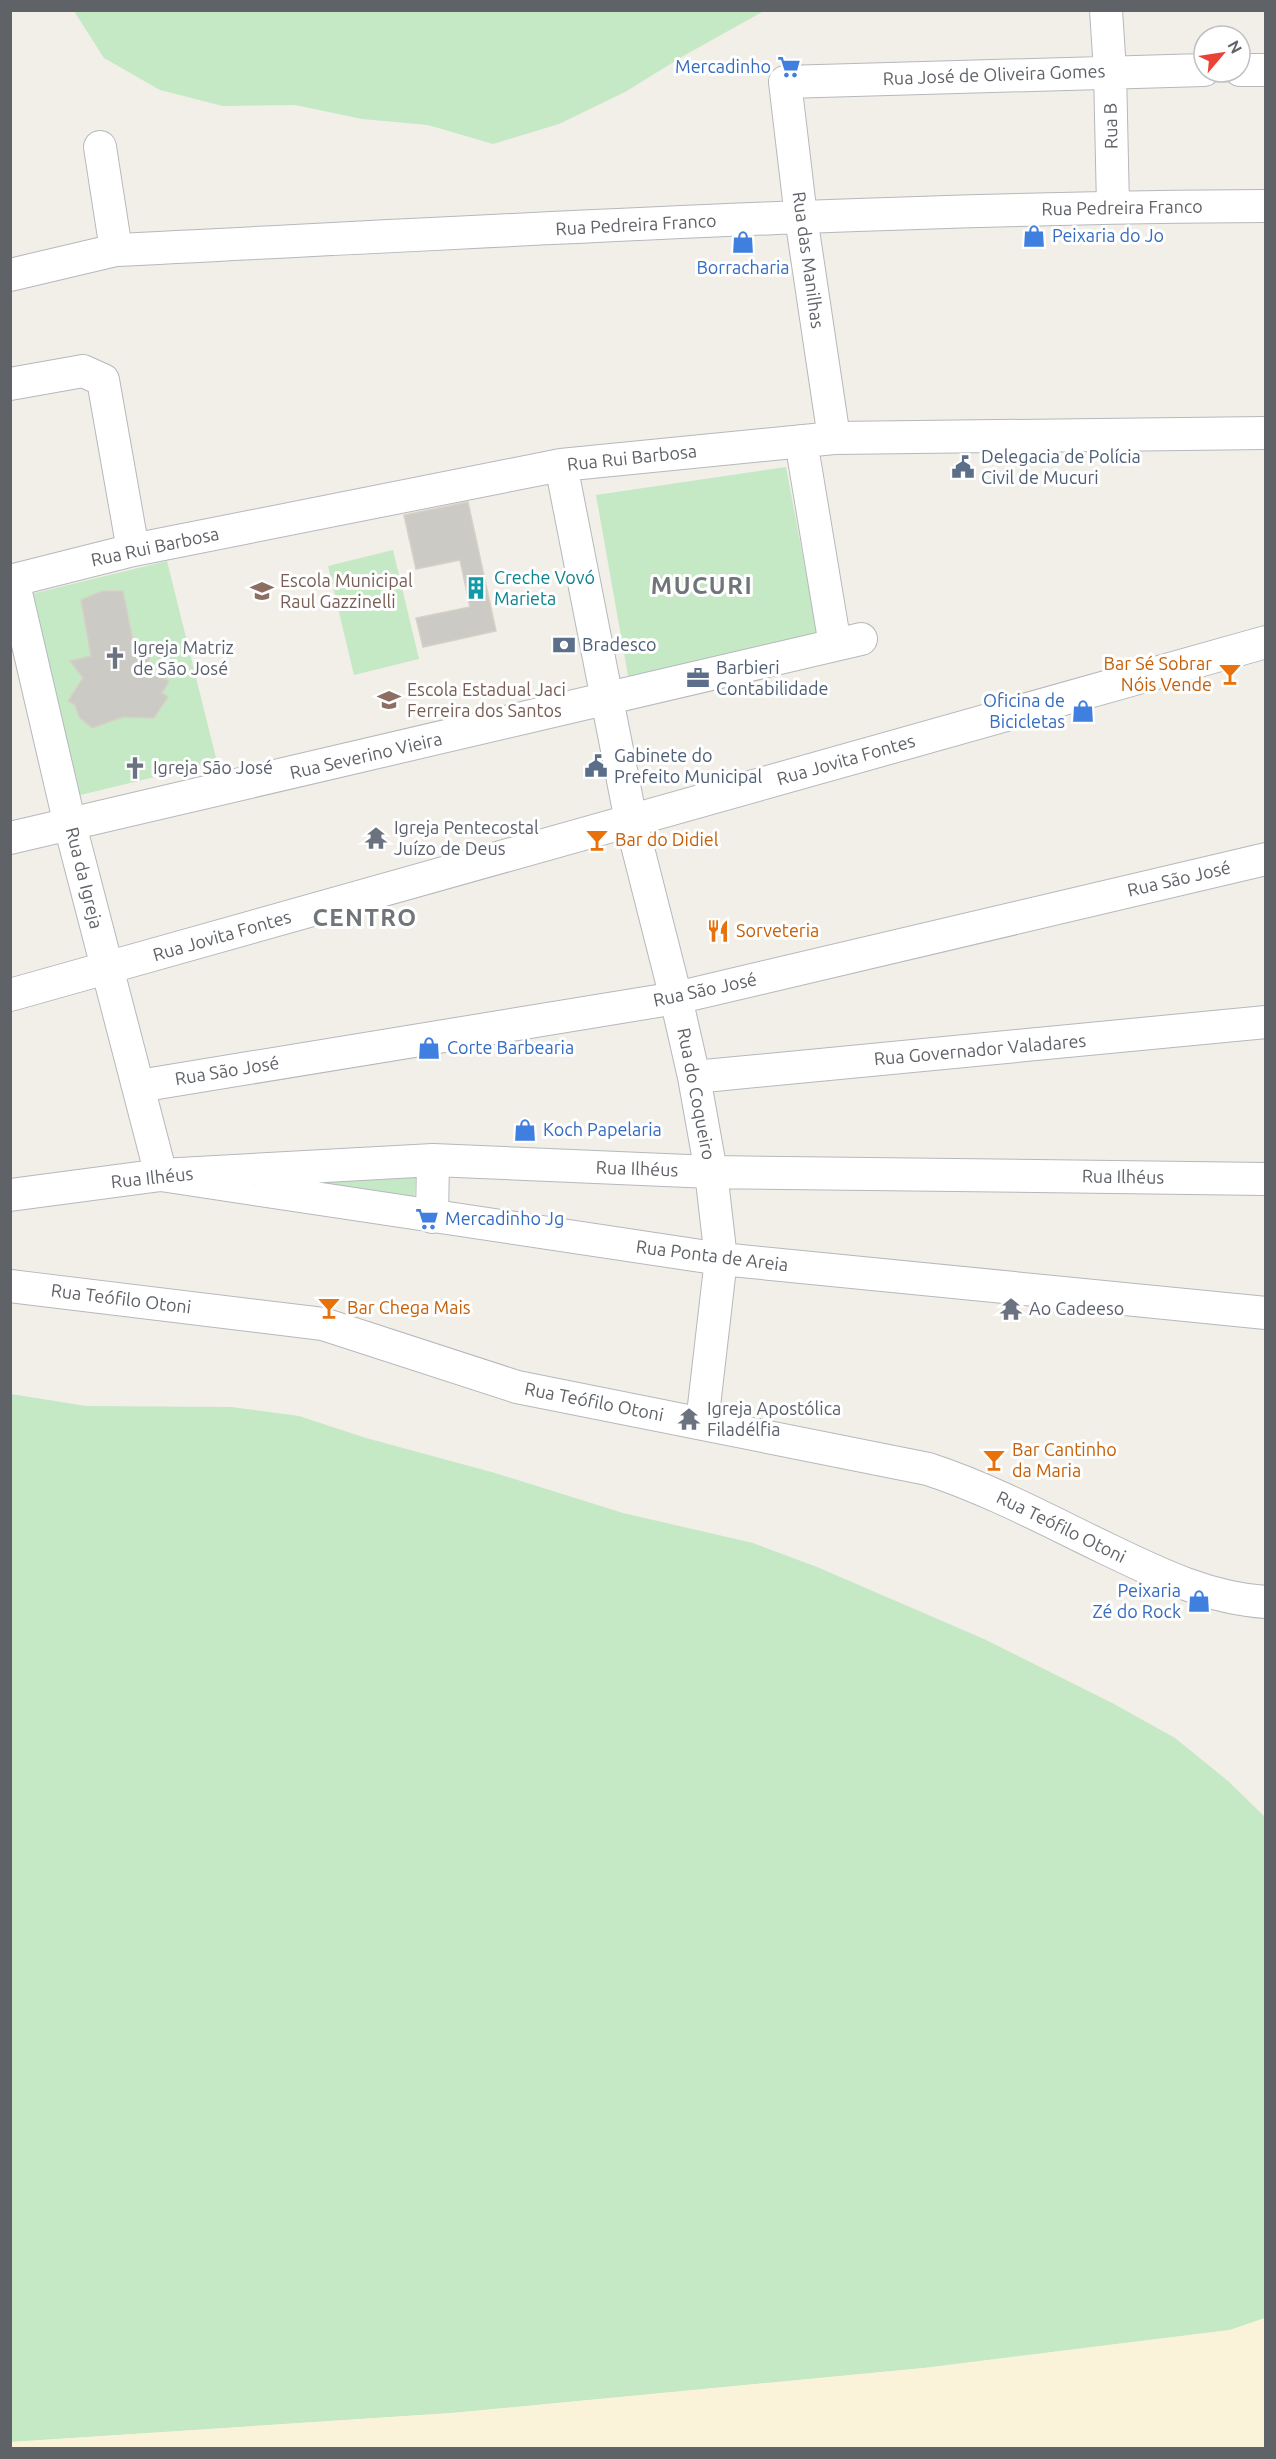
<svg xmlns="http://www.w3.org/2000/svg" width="1276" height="2459" font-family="Ubuntu,sans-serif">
	<rect width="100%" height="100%" fill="#f1efe8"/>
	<!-- green -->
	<path fill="#c5e8c5" d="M74,11h690l-79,44 -60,37 -66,32 -66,20 -65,-19 -66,-6 -67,-14 -72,1 -63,-16 -56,-32z
		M786,467l32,170 -189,44 -33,-186z
		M393,550l26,109 -65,16 -26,-109z
		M167,561l50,201 -141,34 -49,-201z
		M416,1173l-2,29 -122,-21z
		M11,1394l75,12 145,1 68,9 67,22 129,35 128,40 130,30 64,24 167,72 130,65 61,34 53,43 37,36v501l-35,12 -306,38 -472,45 -441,29z"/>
	<!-- sand -->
	<path fill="#fbf3d9" d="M1265,2318v130h-1254v-6l441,-29 472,-45 306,-38z"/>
	<!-- building -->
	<path fill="#cccac5" stroke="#d6d1c6" stroke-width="1.5" d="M468,502l28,129 -73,16 -7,-29 54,-11 -10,-47 -44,9 -12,-54z
		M102,591h21l11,55 21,-3 -10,27 24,11 -7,12 6,4 -14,21 -31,-1 -31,11 -13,-11 -4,-12 -7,-4 15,-23 -13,-17 21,-5 -10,-56z"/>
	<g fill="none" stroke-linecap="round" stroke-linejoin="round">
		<!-- minor casing -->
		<g stroke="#b5b8bc" stroke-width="34">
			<path id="minor" d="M1106,10l4,61 3,136
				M1240,70h26
				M100,147l16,103
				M10,275l106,-25c383,-19 766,-42 1150,-44
				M10,384l73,-13 20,9 30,170
				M834,438l-33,-221 -16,-135 419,-12
				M801,441l34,204
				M561,465l70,356 45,177 18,79 17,95 10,87 -19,164
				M13,580l57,245 91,350 560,84 545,54
				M10,581l123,-31 428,-85 273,-27 432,-5
				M10,838l851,-199
				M10,995l1256,-353
				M694,1077l572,-55
				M139,1086l537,-88 590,-139
				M10,1195l151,-20 272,-15 278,12 555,7
				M432,1217l1,-57
				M10,1286l313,38 194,63 411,82c61,20 117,50 175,78 52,25 103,51 163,55"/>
		</g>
		<!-- minor -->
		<use href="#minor" stroke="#fff" stroke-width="32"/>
	</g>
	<!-- icons -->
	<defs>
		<g id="supermarket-bare" transform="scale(1.8)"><path d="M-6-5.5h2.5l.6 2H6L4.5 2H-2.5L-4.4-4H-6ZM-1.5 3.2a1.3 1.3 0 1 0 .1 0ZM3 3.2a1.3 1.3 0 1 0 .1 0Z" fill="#3f7fe0" stroke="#fff" stroke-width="2.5" paint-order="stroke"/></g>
		<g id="shop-bare" transform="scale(1.8)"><path d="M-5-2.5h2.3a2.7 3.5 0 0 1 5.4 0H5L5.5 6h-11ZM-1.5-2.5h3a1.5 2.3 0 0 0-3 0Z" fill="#3f7fe0" stroke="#fff" stroke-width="2.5" paint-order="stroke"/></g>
		<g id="civic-bare" transform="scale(1.8)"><path d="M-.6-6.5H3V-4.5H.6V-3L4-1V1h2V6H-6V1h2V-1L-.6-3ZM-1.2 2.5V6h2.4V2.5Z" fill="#5c6f8a" stroke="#fff" stroke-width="2.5" paint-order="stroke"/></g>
		<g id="building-bare" transform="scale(1.8)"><path d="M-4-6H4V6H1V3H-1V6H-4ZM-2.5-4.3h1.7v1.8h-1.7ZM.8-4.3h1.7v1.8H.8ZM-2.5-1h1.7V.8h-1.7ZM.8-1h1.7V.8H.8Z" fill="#0f9aa8" stroke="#fff" stroke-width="2.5" paint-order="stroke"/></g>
		<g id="school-bare" transform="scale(1.8)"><path d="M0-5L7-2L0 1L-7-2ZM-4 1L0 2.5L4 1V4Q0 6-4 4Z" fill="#8d6e63" stroke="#fff" stroke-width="2.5" paint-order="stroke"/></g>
		<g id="bank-bare" transform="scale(1.8)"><path d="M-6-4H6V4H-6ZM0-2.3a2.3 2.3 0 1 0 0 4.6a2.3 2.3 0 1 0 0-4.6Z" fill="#5c6f8a" stroke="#fff" stroke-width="2.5" paint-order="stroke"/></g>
		<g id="church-bare" transform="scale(1.8)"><path d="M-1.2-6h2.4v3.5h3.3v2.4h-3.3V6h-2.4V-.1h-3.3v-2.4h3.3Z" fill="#6b7280" stroke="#fff" stroke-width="2.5" paint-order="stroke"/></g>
		<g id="bar-bare" transform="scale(1.8)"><path d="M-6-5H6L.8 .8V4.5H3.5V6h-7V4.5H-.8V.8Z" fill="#e8710a" stroke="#fff" stroke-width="2.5" paint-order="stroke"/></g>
		<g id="office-bare" transform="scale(1.8)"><path d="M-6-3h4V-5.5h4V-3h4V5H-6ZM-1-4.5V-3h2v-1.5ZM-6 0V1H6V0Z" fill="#5c6f8a" stroke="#fff" stroke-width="2.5" paint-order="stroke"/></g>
		<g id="temple-bare" transform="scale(1.8)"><path d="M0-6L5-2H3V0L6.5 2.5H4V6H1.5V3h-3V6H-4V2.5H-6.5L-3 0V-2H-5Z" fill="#6b7280" stroke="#fff" stroke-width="2.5" paint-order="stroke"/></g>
		<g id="restaurant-bare" transform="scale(1.8)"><path d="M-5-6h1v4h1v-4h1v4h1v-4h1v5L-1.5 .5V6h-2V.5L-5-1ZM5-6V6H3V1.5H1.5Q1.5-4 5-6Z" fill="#e8710a" stroke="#fff" stroke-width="2.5" paint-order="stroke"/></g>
	</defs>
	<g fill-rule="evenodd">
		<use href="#supermarket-bare" x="789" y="67"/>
		<use href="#shop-bare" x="1034" y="236"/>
		<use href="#shop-bare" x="743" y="242"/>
		<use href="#civic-bare" x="963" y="467"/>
		<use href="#building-bare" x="476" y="588"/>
		<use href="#school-bare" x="262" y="591"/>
		<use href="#bank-bare" x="564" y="645"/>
		<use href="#church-bare" x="115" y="658"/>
		<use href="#bar-bare" x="1230" y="674"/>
		<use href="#office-bare" x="698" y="678"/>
		<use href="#school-bare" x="389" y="700"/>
		<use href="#shop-bare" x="1083" y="711"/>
		<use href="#civic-bare" x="596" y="766"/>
		<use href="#church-bare" x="135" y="768"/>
		<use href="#temple-bare" x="376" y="838"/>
		<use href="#bar-bare" x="597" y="840"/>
		<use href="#restaurant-bare" x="718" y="931"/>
		<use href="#shop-bare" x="429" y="1048"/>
		<use href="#shop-bare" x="525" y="1130"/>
		<use href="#supermarket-bare" x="427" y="1219"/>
		<use href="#bar-bare" x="329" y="1308"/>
		<use href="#temple-bare" x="1011" y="1309"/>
		<use href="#temple-bare" x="689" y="1419"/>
		<use href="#bar-bare" x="994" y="1460"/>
		<use href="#shop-bare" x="1199" y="1601"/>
	</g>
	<g text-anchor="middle" stroke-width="6" stroke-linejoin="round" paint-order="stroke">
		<!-- shop labels -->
		<g font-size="18" fill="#366cbe" stroke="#fff" text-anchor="start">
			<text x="771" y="73" text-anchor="end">Mercadinho</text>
			<text x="1052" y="242">Peixaria do Jo</text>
			<text x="743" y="274" text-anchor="middle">Borracharia</text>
			<text x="1065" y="707" text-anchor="end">Oficina de<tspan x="1065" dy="21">Bicicletas</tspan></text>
			<text x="447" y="1054">Corte Barbearia</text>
			<text x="543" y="1136">Koch Papelaria</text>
			<text x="445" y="1225">Mercadinho Jg</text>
			<text x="1181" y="1597" text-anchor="end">Peixaria<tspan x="1181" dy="21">Zé do Rock</tspan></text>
		</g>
		<!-- street labels -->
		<g font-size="18" fill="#5f6368" stroke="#fff">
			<text transform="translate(994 75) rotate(-2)" y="6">Rua José de Oliveira Gomes</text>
			<text transform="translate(1111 126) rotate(-91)" y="6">Rua B</text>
			<text transform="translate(1122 208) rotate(-1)" y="6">Rua Pedreira Franco</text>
			<text transform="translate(636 225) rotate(-3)" y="6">Rua Pedreira Franco</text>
			<text transform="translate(808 260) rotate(82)" y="6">Rua das Manilhas</text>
			<text transform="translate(632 458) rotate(-6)" y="6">Rua Rui Barbosa</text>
			<text transform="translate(155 547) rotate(-12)" y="6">Rua Rui Barbosa</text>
			<text transform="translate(366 756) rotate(-13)" y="6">Rua Severino Vieira</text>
			<text transform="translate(846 760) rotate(-16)" y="6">Rua Jovita Fontes</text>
			<text transform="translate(84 878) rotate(76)" y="6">Rua da Igreja</text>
			<text transform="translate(1179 879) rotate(-13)" y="6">Rua São José</text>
			<text transform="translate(222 936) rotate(-16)" y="6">Rua Jovita Fontes</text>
			<text transform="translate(705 990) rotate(-12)" y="6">Rua São José</text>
			<text transform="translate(980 1050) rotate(-5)" y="6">Rua Governador Valadares</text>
			<text transform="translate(227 1071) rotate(-9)" y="6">Rua São José</text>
			<text transform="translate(696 1094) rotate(79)" y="6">Rua do Coqueiro</text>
			<text transform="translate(637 1169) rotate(2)" y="6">Rua Ilhéus</text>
			<text transform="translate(1123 1177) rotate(1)" y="6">Rua Ilhéus</text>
			<text transform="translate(152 1178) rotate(-6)" y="6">Rua Ilhéus</text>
			<text transform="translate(712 1256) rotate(7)" y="6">Rua Ponta de Areia</text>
			<text transform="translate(121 1299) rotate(7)" y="6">Rua Teófilo Otoni</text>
			<text transform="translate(594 1402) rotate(11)" y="6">Rua Teófilo Otoni</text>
			<text transform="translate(1061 1527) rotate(26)" y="6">Rua Teófilo Otoni</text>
		</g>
		<!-- service labels -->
		<g font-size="18" fill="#4e5e75" stroke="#fff" text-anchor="start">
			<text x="981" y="463">Delegacia de Polícia<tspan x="981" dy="21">Civil de Mucuri</tspan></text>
			<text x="582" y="651">Bradesco</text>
			<text x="716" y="674">Barbieri<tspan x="716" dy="21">Contabilidade</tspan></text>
			<text x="614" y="762">Gabinete do<tspan x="614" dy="21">Prefeito Municipal</tspan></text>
		</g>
		<!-- culture labels -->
		<g font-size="18" fill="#0d838f" stroke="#fff" text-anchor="start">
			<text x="494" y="584">Creche Vovó<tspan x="494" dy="21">Marieta</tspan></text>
		</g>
		<!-- education labels -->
		<g font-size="18" fill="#785e54" stroke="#fff" text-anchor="start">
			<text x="280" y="587">Escola Municipal<tspan x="280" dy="21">Raul Gazzinelli</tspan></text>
			<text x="407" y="696">Escola Estadual Jaci<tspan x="407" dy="21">Ferreira dos Santos</tspan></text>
		</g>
		<!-- worship labels -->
		<g font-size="18" fill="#5b616d" stroke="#fff" text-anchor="start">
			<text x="133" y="654">Igreja Matriz<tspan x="133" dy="21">de São José</tspan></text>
			<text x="153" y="774">Igreja São José</text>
			<text x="394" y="834">Igreja Pentecostal<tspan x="394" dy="21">Juízo de Deus</tspan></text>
			<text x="1029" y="1315">Ao Cadeeso</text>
			<text x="707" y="1415">Igreja Apostólica<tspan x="707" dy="21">Filadélfia</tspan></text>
		</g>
		<!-- food labels -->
		<g font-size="18" fill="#c56008" stroke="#fff" text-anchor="start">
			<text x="1212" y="670" text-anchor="end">Bar Sé Sobrar<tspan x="1212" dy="21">Nóis Vende</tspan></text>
			<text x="615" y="846">Bar do Didiel</text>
			<text x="736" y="937">Sorveteria</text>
			<text x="347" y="1314">Bar Chega Mais</text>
			<text x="1012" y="1456">Bar Cantinho<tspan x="1012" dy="21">da Maria</tspan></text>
		</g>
		<!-- district labels -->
		<g font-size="24" font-weight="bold" letter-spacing="1.5" fill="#70757a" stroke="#fff">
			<text x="702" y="594">MUCURI</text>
			<text x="365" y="926">CENTRO</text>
		</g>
	</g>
	<!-- border -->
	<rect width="1276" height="2459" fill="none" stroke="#5f6368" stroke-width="24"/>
	<!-- north arrow -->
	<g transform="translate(1222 54) rotate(61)"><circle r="28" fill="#ffffff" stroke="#bfc1c3" stroke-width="1.5"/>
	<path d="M0-4.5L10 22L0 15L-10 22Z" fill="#ea4335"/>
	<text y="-9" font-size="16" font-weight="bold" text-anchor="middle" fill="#5f6368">N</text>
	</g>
</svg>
